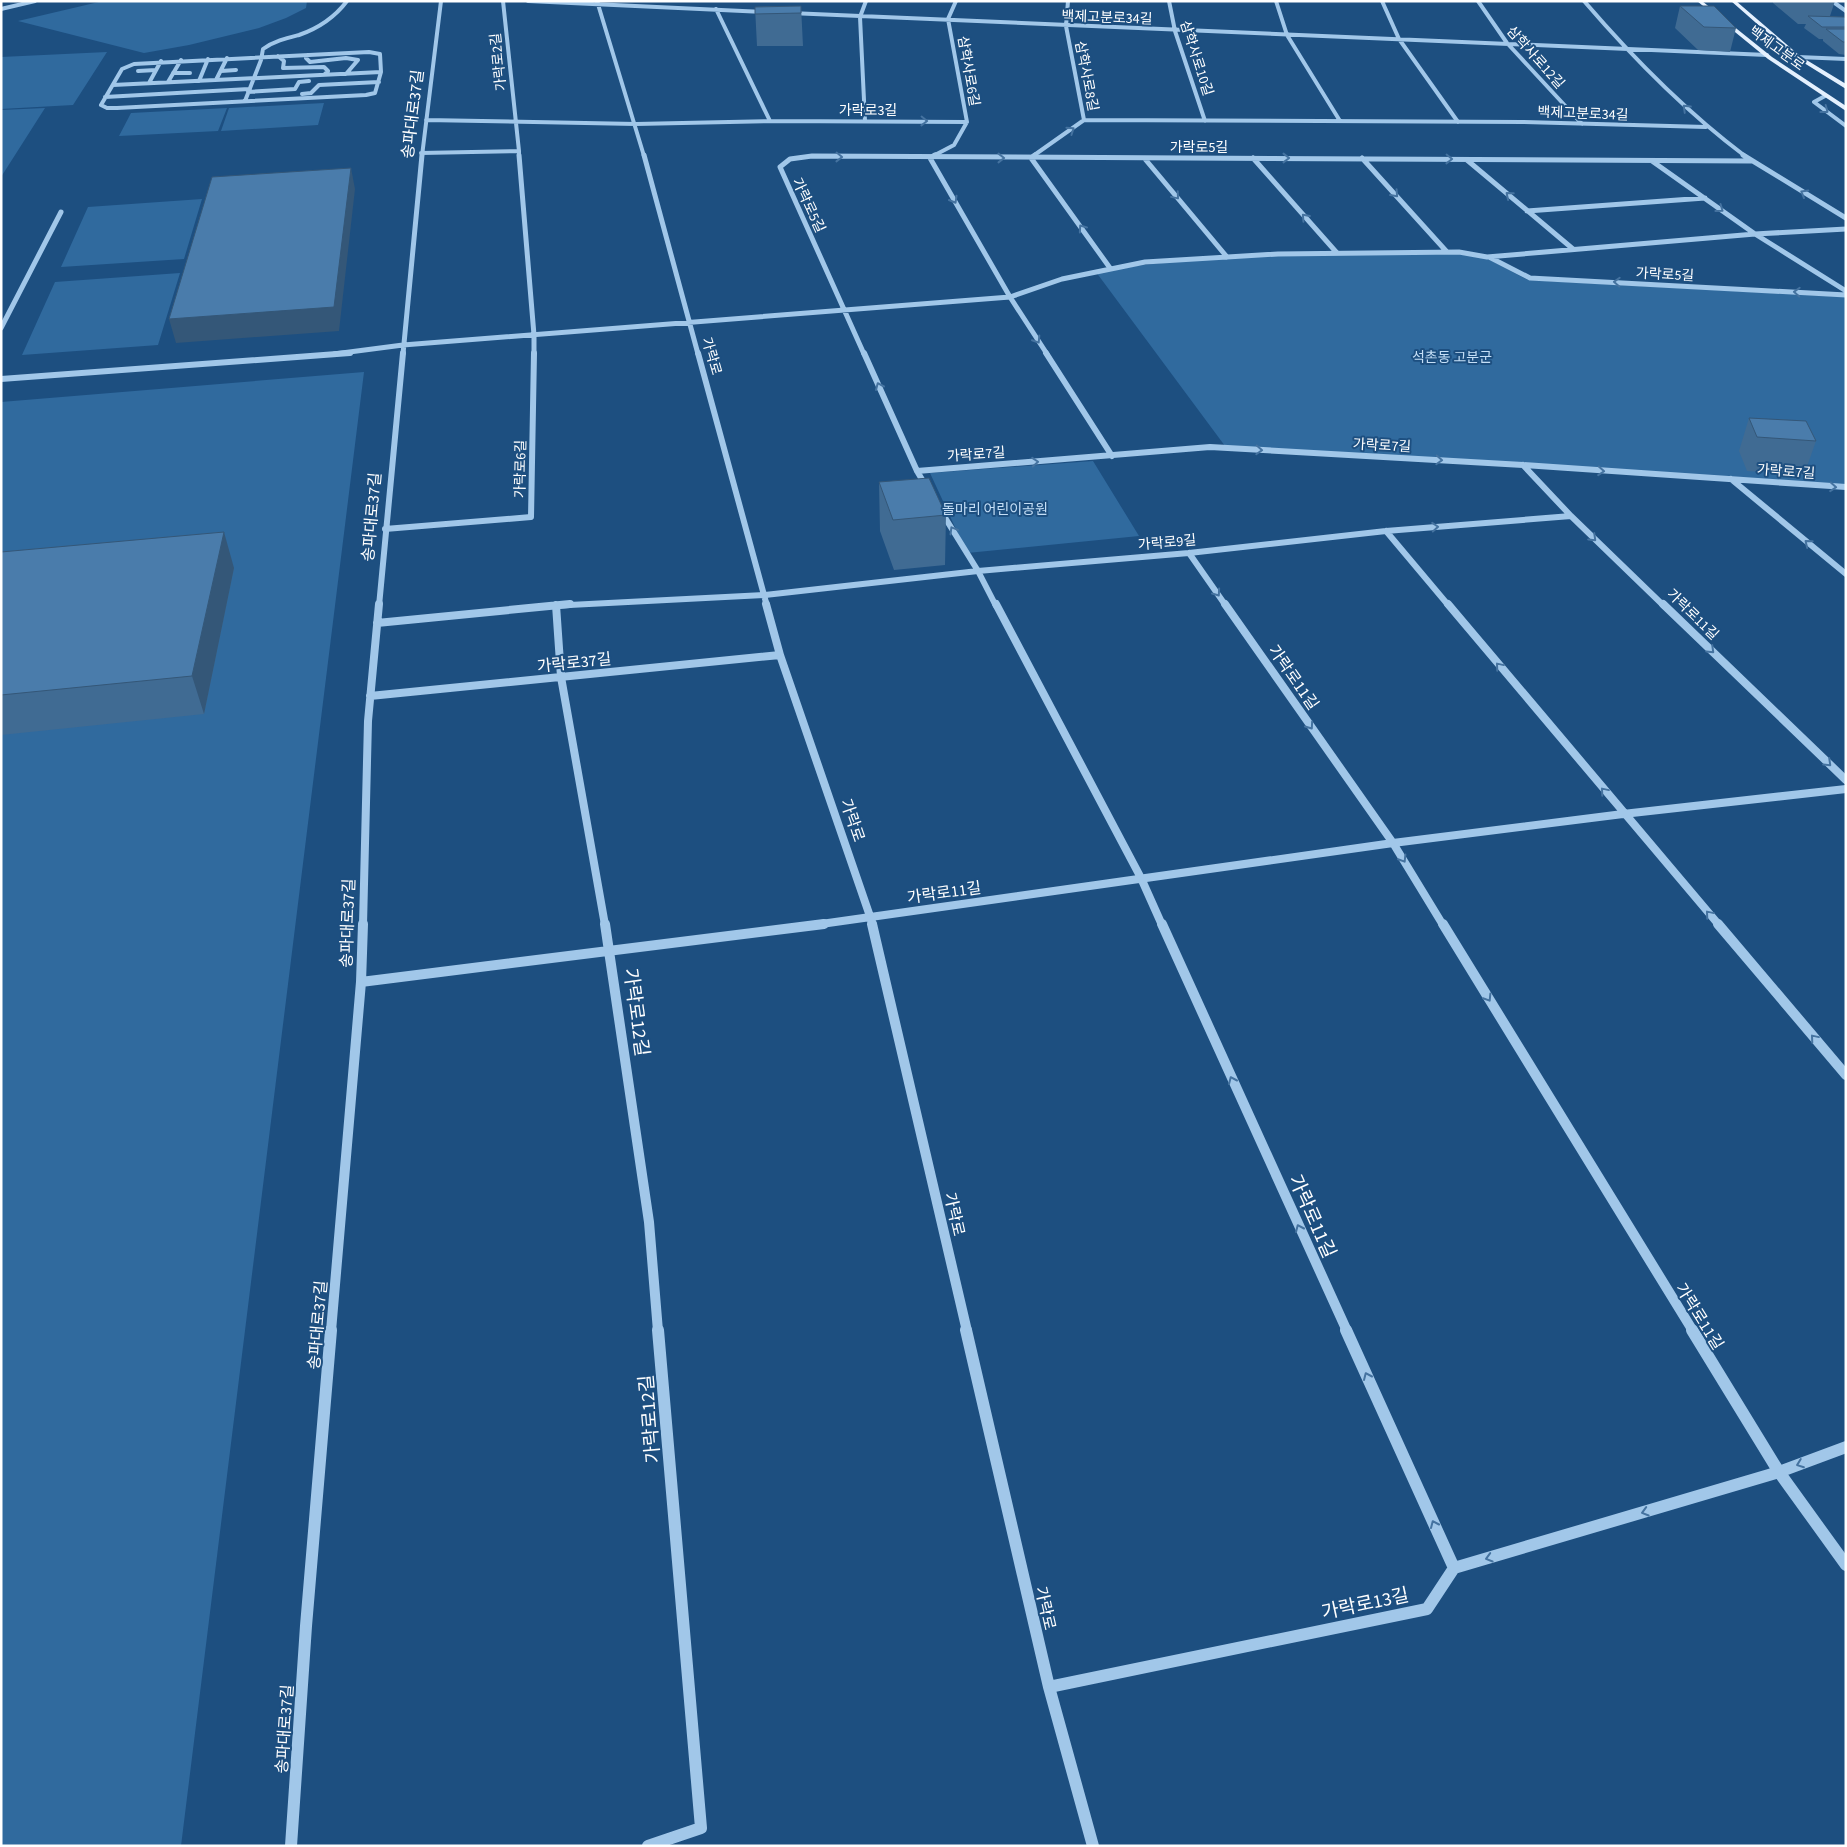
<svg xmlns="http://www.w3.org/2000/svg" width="1847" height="1847" font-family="'Source Sans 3','Noto Sans KR',sans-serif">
	<rect width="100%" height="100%" fill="#1d4f80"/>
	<!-- green -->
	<path fill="#306a9e" d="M103,1h204l-1,7 -20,10 -27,10 -70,17 -45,8 -126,-32z
		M107,52l-34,53 -72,4v-52z
		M324,103l-6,22 -97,6 8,-23z
		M45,108l-44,69v-67z
		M227,108l-9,23 -99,5 12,-23z
		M202,199l-18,60 -123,8 27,-60z
		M1460,254l28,5 40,21 318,17v190l-621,-41 -129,-174c119,-21 243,-17 364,-18z
		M180,273l-22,72 -136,10 33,-73z
		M364,372l-183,1474h-180v-1444z
		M1093,461l46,75 -172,17 -37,-80z"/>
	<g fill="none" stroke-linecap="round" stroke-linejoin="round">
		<!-- minor-far5 -->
		<path stroke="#a1c7e9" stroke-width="4" d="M503,1l16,150
			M528,1l237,11
			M597,1l47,155
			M1169,1l6,30 30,90
			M1276,1l11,34 53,86
			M1382,1l17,38 59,83
			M1478,1l29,42 75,81
			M1584,1c49,57 101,110 161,155
			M1832,1l14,10
			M1,9l34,-8
			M716,9l54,112
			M790,13l977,42
			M369,52l11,2 1,18 -6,21 -9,2 -249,13h-10l-6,-3 21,-36 12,-5z
			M308,55l-2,3 4,4 36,-4 12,2 -12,14
			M278,56l6,5 -1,7 41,-1 4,4 -4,4
			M1798,57l48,2
			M138,71l18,-1
			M221,71l15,-1
			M173,73h17
			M216,80l11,-22
			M199,81l9,-22
			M168,82l13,-22
			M149,83l12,-22
			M113,85l268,-13
			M248,92l47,-3 4,-7 10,-1
			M302,94l9,-1 8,-8 60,-3
			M1825,96l-11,6 32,24
			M105,97l144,-8
			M245,101l16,-41 2,-11c11,-8 24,-11 36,-14 20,-7 36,-18 48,-34
			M426,120l210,4 134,-3 197,1
			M1084,120l439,2 183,5
			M865,121l-5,-104 6,-16
			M421,153l98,-2v5
			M422,156l19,-155
			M810,156h55
			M933,156l21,-11 13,-23 -19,-103 8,-18
			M1033,156l51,-36 -18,-94 2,-25"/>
		<!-- minor-far4 -->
		<path stroke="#a1c7e9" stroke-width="5" d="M519,155l15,180v19
			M644,155l54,199
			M935,155l-5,3 80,139 37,57
			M1035,155l-4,3 79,110
			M1743,155l103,63
			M1253,158l84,95
			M1362,158l85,94
			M1145,159l82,98
			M1467,160l106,89
			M1652,161l103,73 91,57
			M1527,211l178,-13
			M1489,257l41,21 316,17
			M1,328l60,-116
			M334,354l69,-9 607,-48 52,-18 83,-17 133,-8 181,-2 28,5 268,-23 91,-5
			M403,354l19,-199
			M864,354l-84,-187 10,-8 22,-3 939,5"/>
		<!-- minor-far3 -->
		<path stroke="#a1c7e9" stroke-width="6" d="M698,353l69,253
			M864,353l53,118 10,17
			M1046,353l66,103
			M1,379l349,-26
			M1523,465l48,51 93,90
			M917,471l293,-24 313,18 323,22
			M1731,479l115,95
			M939,508l39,63 18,35
			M385,529l146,-12 3,-164
			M1386,531l63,75
			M1189,553l37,53
			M379,606l24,-253
			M550,606l215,-11 213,-24 211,-18 197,-22 185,-15"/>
		<!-- minor-far2 -->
		<path stroke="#a1c7e9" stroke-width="8" d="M766,604l14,51 93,270
			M996,604l145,274 21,47
			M1225,604l168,239 50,82
			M1448,604l271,321
			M1663,604l183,176
			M556,605l5,72 44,248
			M377,623l193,-19
			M370,696l410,-41
			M363,925l5,-204 11,-117
			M814,925l579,-82 230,-29 223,-25"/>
		<!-- minor-far1 -->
		<path stroke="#a1c7e9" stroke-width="10" d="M605,924l44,298 9,109
			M872,924l95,407
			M1162,924l185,407
			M1443,924l250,407
			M1718,924l128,151
			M361,982l463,-58
			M331,1331l30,-349 2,-58"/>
		<!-- minor -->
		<path stroke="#a1c7e9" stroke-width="12" d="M966,1330l83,357 44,159
			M1346,1330l108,238
			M1692,1330l87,142 67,93
			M1049,1687l378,-78 27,-41 325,-96 67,-25
			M291,1846l15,-220 25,-296
			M648,1846l53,-18 -43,-498"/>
		<!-- major -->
		<path fill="#e4f0fe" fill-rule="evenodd" d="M1697,1h5l70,56 74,49v5l-78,-52z
			M1731,1h5l64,55 46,28v5l-50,-31z"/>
	</g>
	<!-- wall -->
	<path fill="#406b93" d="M1773,1h62l-5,15 16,2v37l-7,-1 -16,-13v-2h-4l-15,-11 2,-4h-8l-25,-21z
		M801,6l2,40h-46l-2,-39z
		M1680,6l56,22 -6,24 -32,-2 -23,-22z
		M1749,418l67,23 -12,34 -57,-4 -8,-20z
		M879,482l67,33 -1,50 -51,5 -14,-39z
		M1,552l233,16 -30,146 -203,21z"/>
	<!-- shaded-wall -->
	<path fill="#345778" d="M351,168l4,21 -16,142 -163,12 -7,-24z
		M224,532l10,36 -30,146 -12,-38z"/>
	<!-- building -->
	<path fill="#4a7cab" stroke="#345778" d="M801,6v7l-46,1v-7z
		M1680,6h34l22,22 -32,-1z
		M1808,16l36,1 2,1v9h-24z
		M1826,29h20v13h-3z
		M351,168l-17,139 -165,12 43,-142z
		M1749,418l57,3 10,20 -59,-4z
		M929,478l17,37 -53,5 -14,-38z
		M224,532l-32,144 -191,19v-143z"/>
	<!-- one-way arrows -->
	<defs><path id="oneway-chevron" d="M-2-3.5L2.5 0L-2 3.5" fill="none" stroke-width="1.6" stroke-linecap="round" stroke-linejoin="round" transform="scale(1.25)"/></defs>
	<g stroke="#4573a0">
		<use href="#oneway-chevron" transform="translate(1686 108) rotate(-136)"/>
		<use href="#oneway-chevron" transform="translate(1825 110) rotate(37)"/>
		<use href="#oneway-chevron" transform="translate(924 121) rotate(1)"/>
		<use href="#oneway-chevron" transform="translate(1071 130) rotate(-35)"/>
		<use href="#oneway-chevron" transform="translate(839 157) rotate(1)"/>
		<use href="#oneway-chevron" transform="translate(1001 158)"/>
		<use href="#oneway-chevron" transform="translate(1286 158)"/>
		<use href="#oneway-chevron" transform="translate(1449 159) rotate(1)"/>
		<use href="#oneway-chevron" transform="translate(1804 193) rotate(-150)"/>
		<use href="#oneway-chevron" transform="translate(1395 194) rotate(48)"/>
		<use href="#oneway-chevron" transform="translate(1509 195) rotate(-140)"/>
		<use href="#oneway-chevron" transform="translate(1176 196) rotate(50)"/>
		<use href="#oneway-chevron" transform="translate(954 200) rotate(60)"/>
		<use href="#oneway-chevron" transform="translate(1720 209) rotate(36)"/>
		<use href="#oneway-chevron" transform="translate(1305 217) rotate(-132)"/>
		<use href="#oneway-chevron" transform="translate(1082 228) rotate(-125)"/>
		<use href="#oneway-chevron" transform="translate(1617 282) rotate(-177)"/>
		<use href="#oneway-chevron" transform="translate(1797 292) rotate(-177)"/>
		<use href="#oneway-chevron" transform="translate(1037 340) rotate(57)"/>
		<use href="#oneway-chevron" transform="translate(879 386) rotate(-114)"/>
		<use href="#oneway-chevron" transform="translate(1259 450) rotate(3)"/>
		<use href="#oneway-chevron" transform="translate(1439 460) rotate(3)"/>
		<use href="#oneway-chevron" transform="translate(1035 462) rotate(-4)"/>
		<use href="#oneway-chevron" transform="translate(1601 471) rotate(4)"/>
		<use href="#oneway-chevron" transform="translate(1833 487) rotate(4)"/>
		<use href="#oneway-chevron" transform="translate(1435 527) rotate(-4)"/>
		<use href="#oneway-chevron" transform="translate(953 530) rotate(-121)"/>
		<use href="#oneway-chevron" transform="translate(1593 538) rotate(44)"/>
		<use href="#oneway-chevron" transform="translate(1808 543) rotate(-141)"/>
		<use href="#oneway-chevron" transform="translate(1217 593) rotate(55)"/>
		<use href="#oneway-chevron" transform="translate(1711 650) rotate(44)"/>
		<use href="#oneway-chevron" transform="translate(1499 666) rotate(-130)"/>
		<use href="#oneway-chevron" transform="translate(1310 726) rotate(55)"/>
		<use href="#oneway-chevron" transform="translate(1828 763) rotate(44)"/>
		<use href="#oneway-chevron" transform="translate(1604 791) rotate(-130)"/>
		<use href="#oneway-chevron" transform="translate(1403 859) rotate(58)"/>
		<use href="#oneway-chevron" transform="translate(1709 914) rotate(-130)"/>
		<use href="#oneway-chevron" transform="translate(1488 998) rotate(58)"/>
		<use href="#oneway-chevron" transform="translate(1814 1038) rotate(-130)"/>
		<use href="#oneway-chevron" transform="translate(1232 1080) rotate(-114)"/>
		<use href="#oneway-chevron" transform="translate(1299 1228) rotate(-114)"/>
		<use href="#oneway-chevron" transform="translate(1367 1376) rotate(-114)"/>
		<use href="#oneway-chevron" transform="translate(1800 1464) rotate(159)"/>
		<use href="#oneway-chevron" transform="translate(1645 1512) rotate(164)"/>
		<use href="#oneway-chevron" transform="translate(1434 1524) rotate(-114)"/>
		<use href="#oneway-chevron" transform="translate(1489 1558) rotate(164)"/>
	</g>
	<g text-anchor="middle" stroke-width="4" stroke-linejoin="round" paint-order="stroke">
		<!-- far-street labels -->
		<g font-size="14" fill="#fff" stroke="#1d4f80">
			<text transform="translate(1107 17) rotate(2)" y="5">백제고분로34길</text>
			<text transform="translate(1777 48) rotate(36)" y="5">백제고분로</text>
			<text transform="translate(1536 57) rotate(48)" y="5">삼학사로12길</text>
			<text transform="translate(1197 58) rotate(72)" y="5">삼학사로10길</text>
			<text transform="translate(498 62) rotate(-96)" y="5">가락로2길</text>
			<text transform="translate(969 71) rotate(80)" y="5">삼학사로6길</text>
			<text transform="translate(1087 76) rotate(79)" y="5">삼학사로8길</text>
			<text x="868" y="115">가락로3길</text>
			<text transform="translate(1583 113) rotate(2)" y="5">백제고분로34길</text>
			<text x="1199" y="152">가락로5길</text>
			<text transform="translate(809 205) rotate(65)" y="5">가락로5길</text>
			<text transform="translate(1665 274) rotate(3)" y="5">가락로5길</text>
			<text transform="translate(712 356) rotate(74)" y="5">가락로</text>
			<text transform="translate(1382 445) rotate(3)" y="5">가락로7길</text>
			<text transform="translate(976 454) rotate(-4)" y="5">가락로7길</text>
			<text transform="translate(520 469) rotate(-89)" y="5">가락로6길</text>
			<text transform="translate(1786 471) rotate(4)" y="5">가락로7길</text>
			<text transform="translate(1167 542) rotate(-5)" y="5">가락로9길</text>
			<text transform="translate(1693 614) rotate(44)" y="5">가락로11길</text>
		</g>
		<!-- far-park labels -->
		<g font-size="14" fill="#c5dff7" stroke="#1d4f80">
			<text x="1452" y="362">석촌동 고분군</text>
			<text x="995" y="514">돌마리 어린이공원</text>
		</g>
		<!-- street labels -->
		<g font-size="16" fill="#fff" stroke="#1d4f80">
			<text transform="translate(412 114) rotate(-83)" y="6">송파대로37길</text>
			<text transform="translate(371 517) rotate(-85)" y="6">송파대로37길</text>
			<text transform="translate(574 662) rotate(-6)" y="6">가락로37길</text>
			<text transform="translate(1294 677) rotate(55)" y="6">가락로11길</text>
			<text transform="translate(853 820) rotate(71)" y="6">가락로</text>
			<text transform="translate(944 892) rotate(-8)" y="6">가락로11길</text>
			<text transform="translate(347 923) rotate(-88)" y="6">송파대로37길</text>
			<text transform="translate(955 1214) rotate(77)" y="6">가락로</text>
			<text transform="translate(1700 1316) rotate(58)" y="6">가락로11길</text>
			<text transform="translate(317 1325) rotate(-85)" y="6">송파대로37길</text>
			<text transform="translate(1046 1608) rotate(77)" y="6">가락로</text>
			<text transform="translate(284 1729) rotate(-86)" y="6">송파대로37길</text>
		</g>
		<!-- near-street labels -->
		<g font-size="19" fill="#fff" stroke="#1d4f80">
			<text transform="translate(637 1012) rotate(82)" y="7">가락로12길</text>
			<text transform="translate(1313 1216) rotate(66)" y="7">가락로11길</text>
			<text transform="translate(649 1419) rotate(-95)" y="7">가락로12길</text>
			<text transform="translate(1365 1603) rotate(-12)" y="7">가락로13길</text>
		</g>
	</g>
	<!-- border -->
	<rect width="1847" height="1847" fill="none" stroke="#ffffff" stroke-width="5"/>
</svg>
